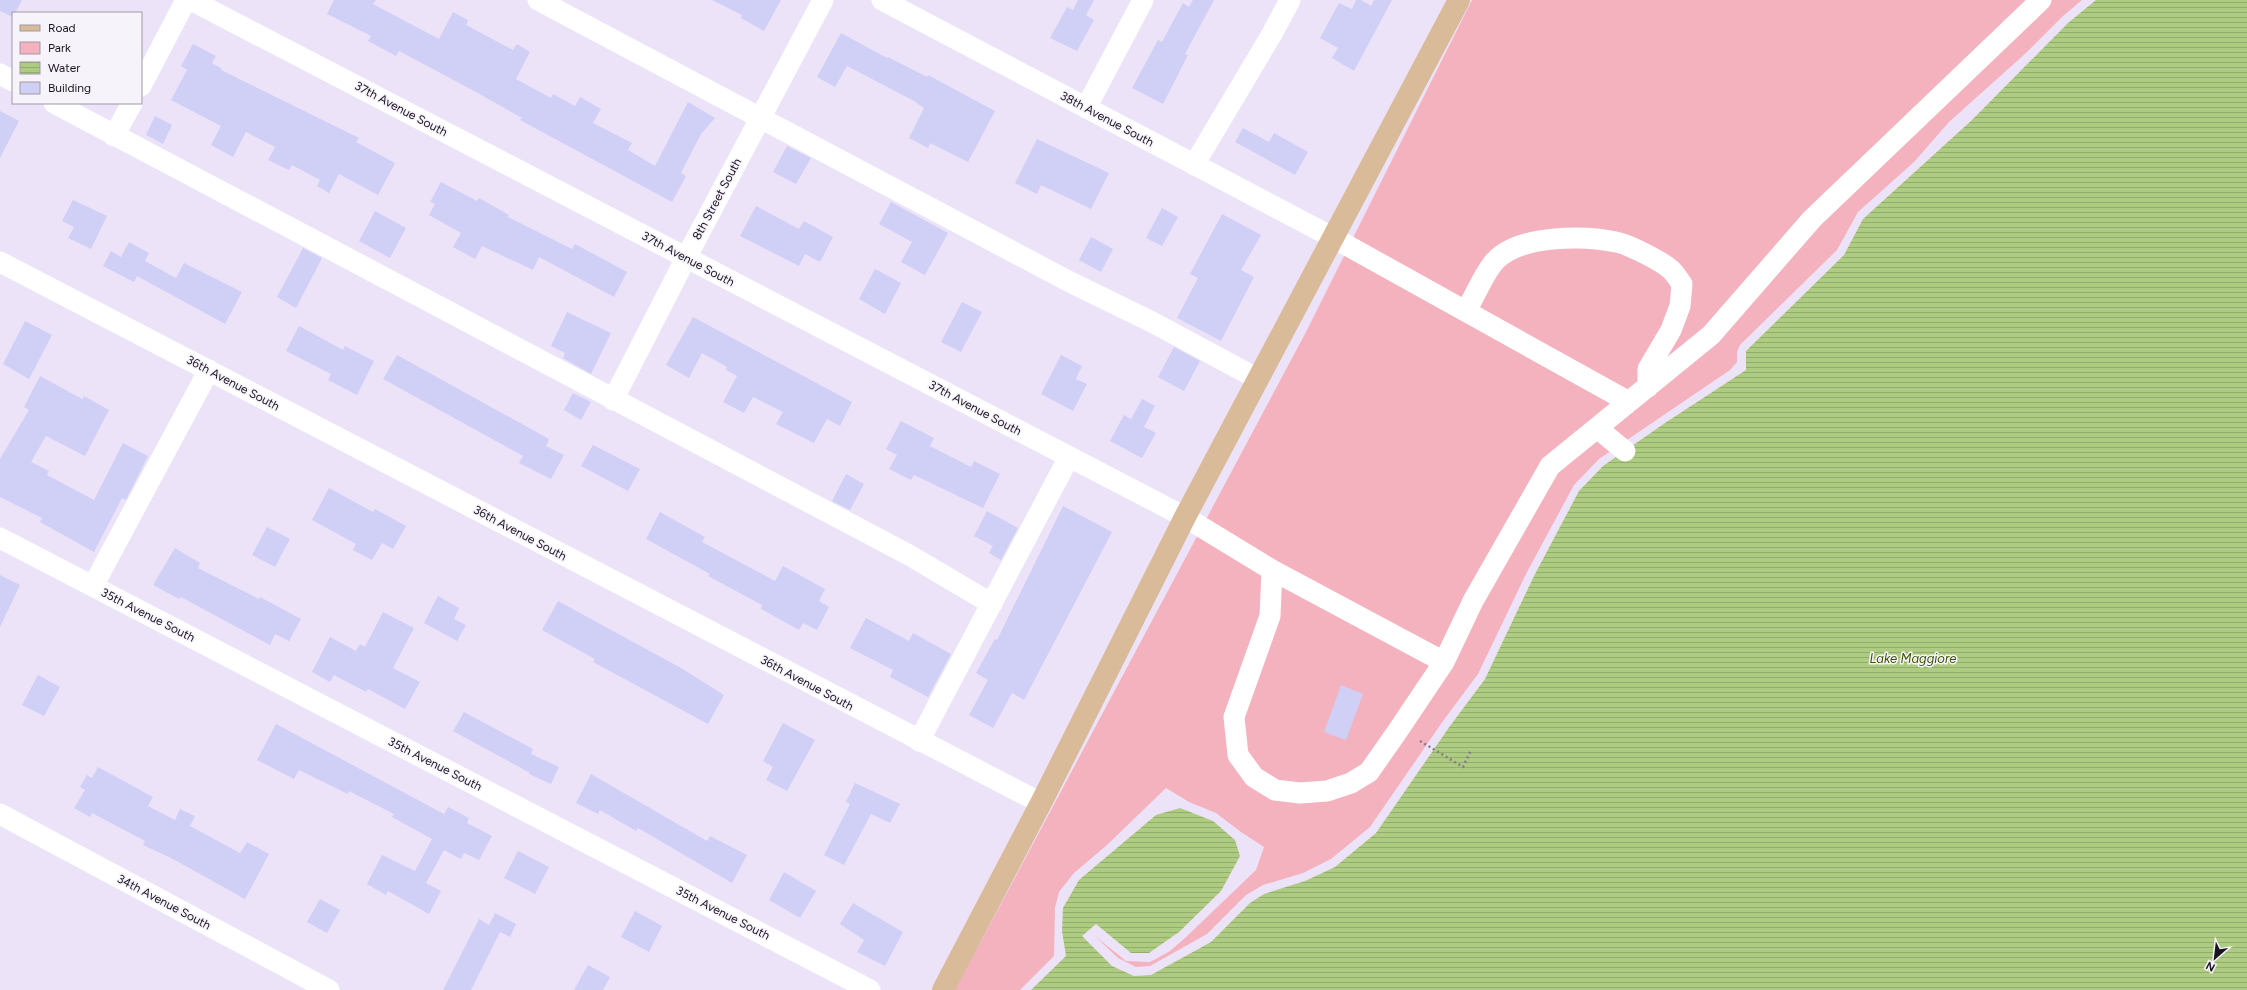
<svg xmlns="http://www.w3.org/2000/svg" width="2247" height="990" font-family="Figtree,sans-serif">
	<defs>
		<pattern id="water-rules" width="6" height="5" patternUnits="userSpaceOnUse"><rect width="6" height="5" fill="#adcb81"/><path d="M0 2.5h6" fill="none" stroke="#94ad6f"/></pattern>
	</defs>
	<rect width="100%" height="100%" fill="#ede3f9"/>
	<!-- green -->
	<path fill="#f4b1be" d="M1472,0h610l-19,16 -37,37 -77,69 -35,40 -56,50 -21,38 -97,95 -3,7v10l-7,8 -131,89 -25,26 -47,87 -49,102 -35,47 -73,106 -39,32 -28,14 -40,12 -17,10 -39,39 -57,32 -14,1 -18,-9 -23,-22 31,25 23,1 5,-2 16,-9 15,-13 71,-68 8,-23 -23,-15 -25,-19 -27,-11 -23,-14 -59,57 -33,28 -15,19 -4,16 -1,48 -34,34h-65l351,-658z"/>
	<!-- water -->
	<path fill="url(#water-rules)" d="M2096,0h151v990h-1216l35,-34 -4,-25 1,-23 16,-28 77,-65 24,-7 33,13 22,19 5,16 -19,35 -42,41 -30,21h-18l-35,-29 -14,12 30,30 22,10 17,-1 60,-33 39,-39 14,-9 41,-13 30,-14 41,-34 74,-107 35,-47 49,-103 45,-85 24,-25 62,-43 81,-53v-19l98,-96 19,-36 109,-99 96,-97z"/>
	<!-- building -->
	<path fill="#d0cff6" d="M0,0h22l-7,13h-2v4l-13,-6z
		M334,0h42l-3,4 66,35 14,-27 15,8 -2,5 47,25 4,-6 13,8 -14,27 35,19 2,-4 22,12 5,-9 21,12 -8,14 39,20 -4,7 27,16 33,-64 27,16 -14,16 -20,39 5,3 -14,26 -152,-82 2,-2 -46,-26 -77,-41 -3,5 -28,-15 3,-5 -44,-22z
		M712,0h69l-17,31 -23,-13 1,-3z
		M1078,0h16l-8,15 8,5 -17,31 -27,-13 17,-31 6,3z
		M1193,0h21l-29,54 3,1 -25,49 -31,-16 26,-48 4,2 21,-39 6,4z
		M1356,0h5l10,6 3,-6h18l-38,71 -22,-13 6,-10 -18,-10 19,-35 13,6z
		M841,33l46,25 1,-1 39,20 1,-2 67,36 -27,51 -38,-19 -2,5 -19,-10 15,-30 -10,-7 -67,-35 -12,21 -18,-10z
		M193,44l23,12 -4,7 10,6 -1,1 138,68 -3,4 39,21 -17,32 -39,-21 -10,19 -12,-7 3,-6 -28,-15 -3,5 -21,-10 7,-13 -29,-15 -13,25 -22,-12 10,-19 -50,-26 16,-30 -6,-4z
		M0,111l19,10 -19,37z
		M155,116l17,9 -9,19 -17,-9z
		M1243,128l26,14 5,-9 34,19 -13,23 -60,-33z
		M1037,139l72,34 -18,36 -50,-24 -4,9 -22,-11z
		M787,146l24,12 -15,26 -23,-12z
		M441,182l36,19 2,-3 30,17 -1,2 64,32 3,-5 52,28 -13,25 -75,-40 -6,13 -51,-24 -7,13 -22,-12 8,-14 -32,-18 6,-11 -5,-2z
		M73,200l34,16 -16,33 -23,-11 6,-11 -12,-6z
		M891,202l57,31 -23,42 -24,-13 11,-20 -33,-18z
		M756,206l43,23 5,-8 29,16 -13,25 -15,-8 -6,12 -59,-30z
		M1162,208l16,9 -16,29 -16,-8z
		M375,211l31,17 -16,30 -31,-17z
		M1222,214l39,21 -20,35 13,7 -33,64 -44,-23 21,-40 -8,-4z
		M1091,237l22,12 -12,23 -22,-12z
		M129,242l20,11 -4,8 31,17 8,-15 58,29 -17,32 -88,-48 -3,6 -31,-16 8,-15 10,6z
		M303,248l19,10 -26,50 -19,-11z
		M875,269l26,14 -16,31 -26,-15z
		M962,302l20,10 -21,40 -20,-10z
		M567,312l44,21 -20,41 -28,-16 2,-5 -14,-7z
		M693,317l159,85 -12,24 -13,-7 -13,24 -38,-19 7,-12 -30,-15 -9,16 -21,-11 14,-26 -11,-6 1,-3 -25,-14 -13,25 -23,-13z
		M25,321l27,14 -23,44 -26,-15z
		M299,326l44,24 2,-4 29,15 -17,34 -29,-15 3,-6 -45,-23z
		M1174,347l26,14 -16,30 -26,-14z
		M397,355l152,84 -3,7 18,9 -13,24 -32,-16 4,-7 -140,-77z
		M1061,355l21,11 -6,13 11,5 -14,27 -32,-17z
		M40,376l42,23 2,-3 25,14 -24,46 -39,-20 -15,26 18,9 -2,4 47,25 29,-57 25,13 -22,44 -4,-2 -28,54 -54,-30 2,-4 -42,-21v-38l29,-49 -5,-3z
		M573,393l18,9 -10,18 -17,-10z
		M1142,399l13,7 -11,21 12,6 -14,25 -32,-17 14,-26 7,4z
		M901,421l33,17 -4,8 41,21 3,-6 26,13 -17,34 -69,-33 -3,5 -22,-11 8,-14 -11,-6z
		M593,445l47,24 -12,22 -47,-25z
		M846,474l18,10 -14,26 -18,-9z
		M329,488l44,24 2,-3 31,17 -13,23 -11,-6 -10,17 -19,-10 3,-6 -44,-24z
		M1063,506l49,26 -88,168 -12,-7 -19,35 -24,-13 19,-35 -12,-7 19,-34 2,1z
		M987,511l31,17 -17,32 -12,-7 4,-7 -19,-10z
		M660,512l45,25 -3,5 73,39 8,-15 42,23 -6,12 10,6 -12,23 -14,-7 -4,7 -38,-21 1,-4 -54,-29 2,-2 -64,-35z
		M267,527l23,12 -15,28 -23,-12z
		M175,548l25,15 -2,5 61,31 1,-2 41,22 -12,22 -14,-7 -5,11 -89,-48 -2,2 -26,-14z
		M0,575l20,10 -20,42z
		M438,596l21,12 -5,11 12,6 -9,16 -33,-18z
		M558,601l123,67 43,27 -16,29 -115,-62 2,-3 -53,-29z
		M383,612l31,16 -21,40 27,14 -15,27 -37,-20 -2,3 -32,-17 -4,7 -18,-10 18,-35 26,14 4,-7 5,3z
		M866,618l43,23 4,-8 38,21 -23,43 -38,-20 3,-7 -43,-22z
		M38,675l22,12 -16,29 -22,-11z
		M1341,685l22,9 -17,46 -22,-8z
		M464,712l69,37 -2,5 28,13 -8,17 -22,-10 1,-1 -77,-42z
		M783,723l32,17 -28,51 -21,-11 7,-13 -10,-6z
		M276,724l168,90 4,-7 21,11 -2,5 25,13 -13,24 -15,-7 -3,6 -17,-9 -18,33 15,8 -12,23 -41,-23 -2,4 -19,-11 15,-29 33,16 17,-32 -40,-22 2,-3 -45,-23 -1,3 -49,-24 -5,9 -37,-19z
		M98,767l55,30 -5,9 27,14 5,-11 15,7 -5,10 50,27 7,-11 22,12 -24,45 -72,-40 -30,-14 2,-4 -53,-28 -2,4 -16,-9 11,-18 -5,-3 7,-12 5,3z
		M591,774l116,67 3,-5 37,19 -15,28 -94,-55 -2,3 -36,-21 -2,4 -22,-11z
		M855,783l45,21 -10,19 -19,-9 -27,51 -20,-10 26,-51 -4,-2z
		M518,851l31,16 -14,27 -31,-16z
		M784,872l32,19 -16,27 -31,-18z
		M320,899l20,11 -13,23 -20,-11z
		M853,903l50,29 -18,34 -28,-14 7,-12 -24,-16z
		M635,911l27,15 -13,26 -28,-15z
		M495,913l21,11 -6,13 -10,-5 -29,58h-28l36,-71 10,6z
		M588,965l22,12 -7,13h-29z"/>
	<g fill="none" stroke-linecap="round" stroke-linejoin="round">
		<!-- path -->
		<path stroke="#847b8d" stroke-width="2.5" stroke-dasharray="2 3" stroke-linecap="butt" d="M1420,741l43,26 8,-17"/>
		<!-- minor -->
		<path stroke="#fff" stroke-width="21" d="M191,0l994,517 87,53 172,92
			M538,0l530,281 84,41 106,57
			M882,0l450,237 297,165
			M0,74l13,7
			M141,86l45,-86
			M54,103l855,452 83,49
			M1086,108l57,-108
			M114,136l18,-33
			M1194,165l79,-133 17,-32
			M0,262l1041,541
			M1466,311c8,-13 19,-40 29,-50 24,-26 89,-26 121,-19 12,2 45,19 54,27 5,4 8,10 12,15l-2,22 -9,24 -23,39v18
			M613,400l73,-142 137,-258
			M1597,428l28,23
			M0,538l870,452
			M1272,570l-2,46 -36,101 4,38 16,22 21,13 25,3 27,-2 24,-8 18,-11 28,-40 47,-70 29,-61 77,-135 161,-131 101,-116 229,-219
			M93,586l116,-216
			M919,741l150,-284
			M0,814l329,176"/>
		<!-- major -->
		<path stroke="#d9ba99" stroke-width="22" d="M943,990l98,-187 144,-286 274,-517"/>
	</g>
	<g text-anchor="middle" stroke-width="3" stroke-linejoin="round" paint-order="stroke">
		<!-- street labels -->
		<g font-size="12" fill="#1a1320" stroke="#f7f3fb">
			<text transform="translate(401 109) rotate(28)" y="4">37th Avenue South</text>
			<text transform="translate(1107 119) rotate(28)" y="4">38th Avenue South</text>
			<text transform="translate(717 199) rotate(-62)" y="4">8th Street South</text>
			<text transform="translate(688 259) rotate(28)" y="4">37th Avenue South</text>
			<text transform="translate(233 383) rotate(28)" y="4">36th Avenue South</text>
			<text transform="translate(975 408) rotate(28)" y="4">37th Avenue South</text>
			<text transform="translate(520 533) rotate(28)" y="4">36th Avenue South</text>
			<text transform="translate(148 615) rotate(27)" y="4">35th Avenue South</text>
			<text transform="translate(807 683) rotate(28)" y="4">36th Avenue South</text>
			<text transform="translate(435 764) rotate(27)" y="4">35th Avenue South</text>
			<text transform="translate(164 902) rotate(28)" y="4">34th Avenue South</text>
			<text transform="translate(723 913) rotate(27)" y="4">35th Avenue South</text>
		</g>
		<!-- water labels -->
		<g font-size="13" font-style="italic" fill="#3a5300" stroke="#f7f3fb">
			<text x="1913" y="663">Lake Maggiore</text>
		</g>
	</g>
	<!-- legend -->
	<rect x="12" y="12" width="130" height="92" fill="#f7f3fb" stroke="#9f99a3"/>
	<rect x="20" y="25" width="20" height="6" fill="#d9ba99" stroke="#9f99a3"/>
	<text x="48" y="32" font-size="12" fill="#1a1320">Road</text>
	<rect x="20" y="42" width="20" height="12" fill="#f4b1be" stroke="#9f99a3"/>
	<text x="48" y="52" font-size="12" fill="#1a1320">Park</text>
	<rect x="20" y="62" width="20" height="12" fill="url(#water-rules)" stroke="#9f99a3"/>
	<text x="48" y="72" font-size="12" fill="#1a1320">Water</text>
	<rect x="20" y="82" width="20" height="12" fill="#d0cff6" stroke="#9f99a3"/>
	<text x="48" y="92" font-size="12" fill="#1a1320">Building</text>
	<!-- north arrow -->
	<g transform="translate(2215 958) rotate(208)" stroke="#f7f3fb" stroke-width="3" paint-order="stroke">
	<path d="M0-3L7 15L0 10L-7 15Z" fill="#1a1320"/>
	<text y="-6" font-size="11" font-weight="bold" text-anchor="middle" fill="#1a1320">N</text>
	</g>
</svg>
